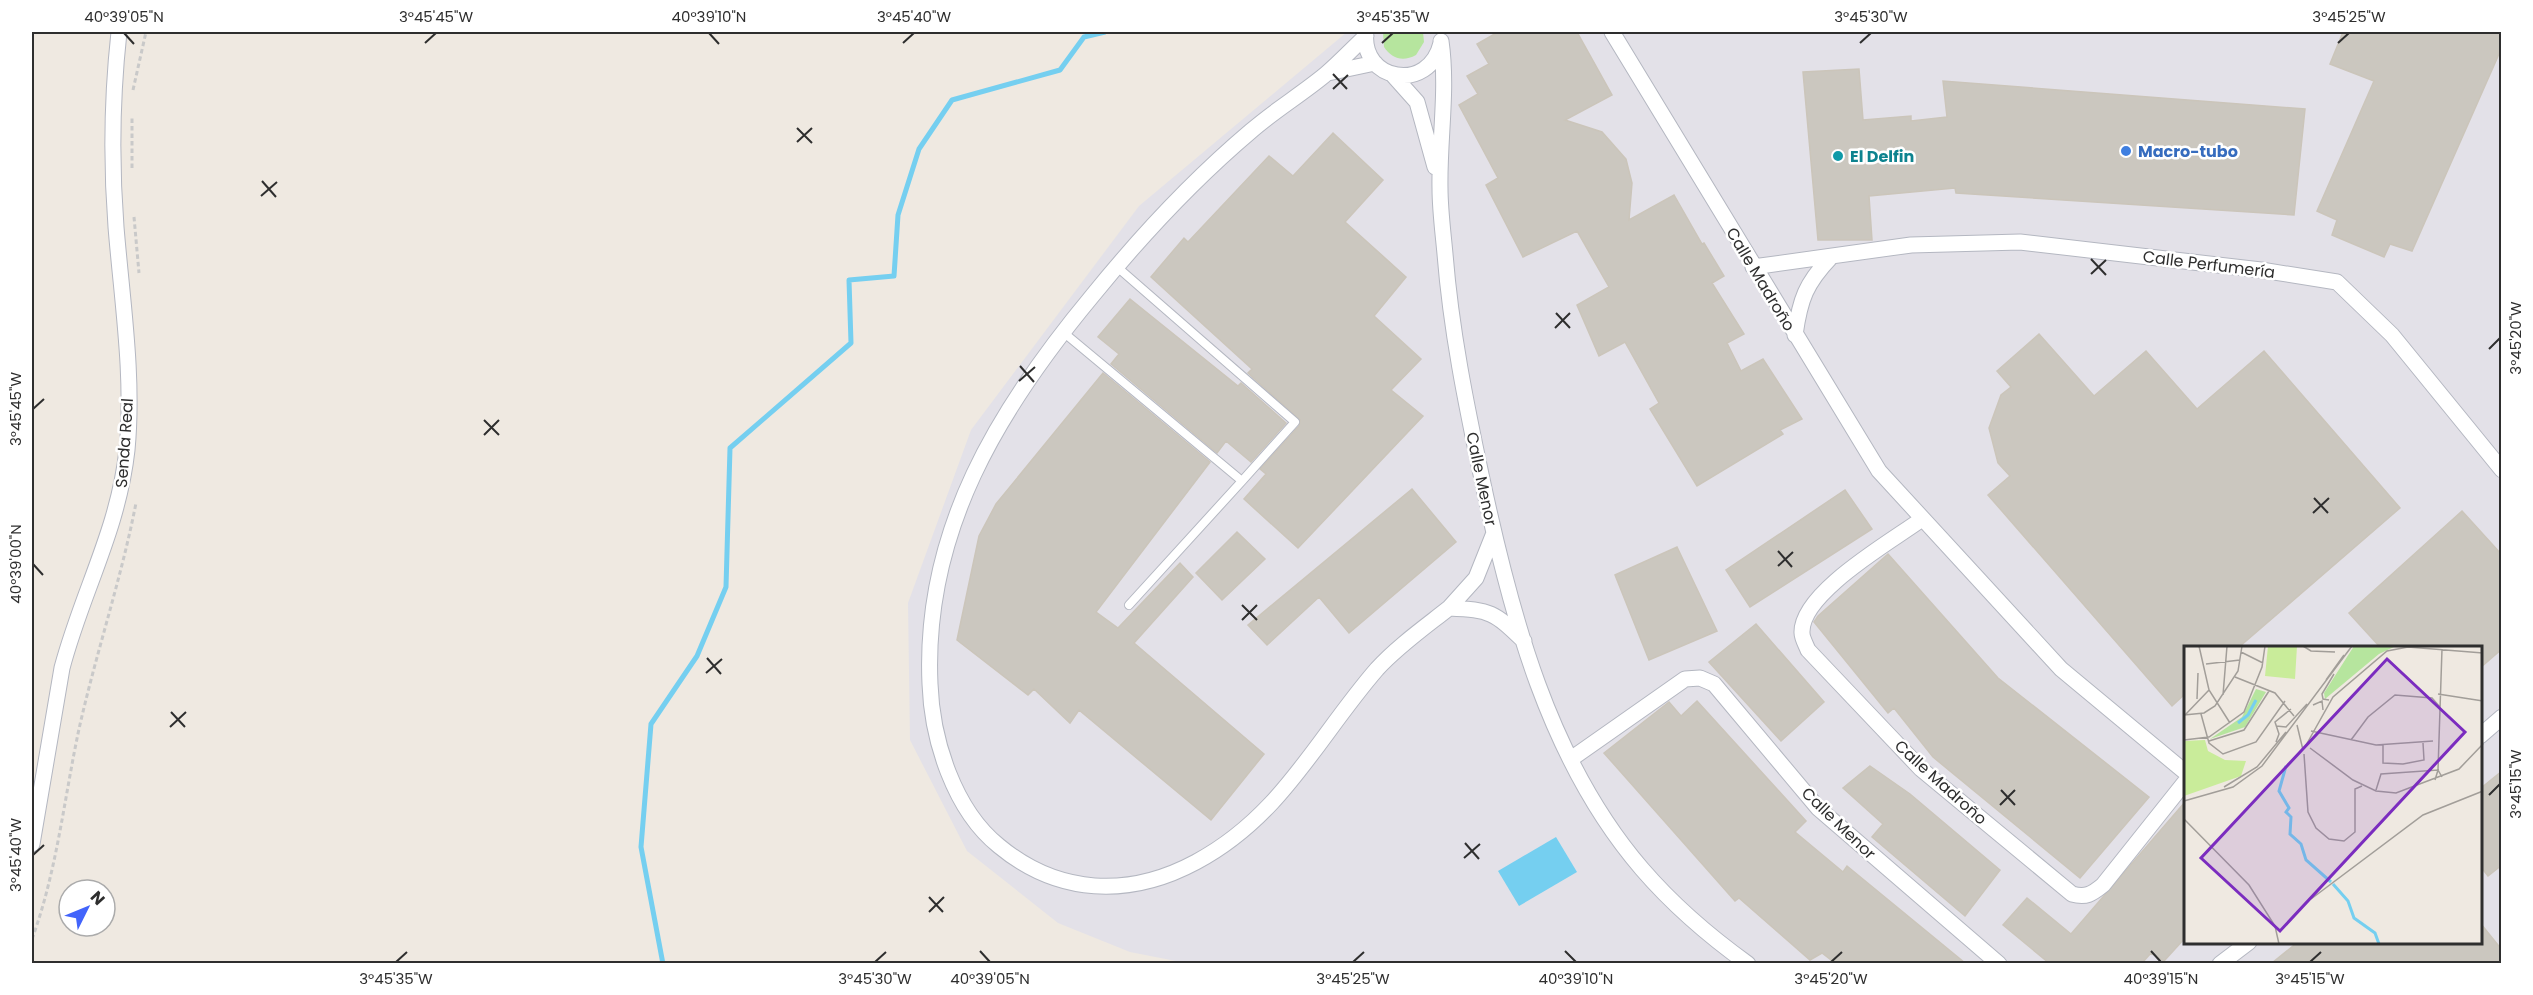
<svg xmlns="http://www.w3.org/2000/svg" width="2533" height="995" font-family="Poppins,sans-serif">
	<rect width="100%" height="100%" fill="#efe9e1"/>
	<!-- industrial -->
	<path fill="#e3e1e8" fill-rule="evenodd" d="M1347,32h1154v931l-1310,1 -61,-12 -72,-29 -91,-72 -57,-111 -2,-137 63,-173 168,-224zM2185,647h295v295h-295z"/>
	<!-- green -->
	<path fill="#b6e59e" d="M1383,32h40l1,10 -8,13c-13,7 -24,4 -32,-8z"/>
	<!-- water -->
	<path fill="#75cff0" d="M1556,837l21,35 -58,34 -21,-35z"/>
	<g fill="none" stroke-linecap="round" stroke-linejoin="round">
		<!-- stream -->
		<path stroke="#75cff0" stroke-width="5" d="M663,964l-22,-117 10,-123 46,-68 29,-69 4,-139 121,-105 -2,-63 45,-4 4,-61 21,-66 33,-49 108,-30 24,-33 21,-5"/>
	</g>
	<!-- building -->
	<path fill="#cbc7bf" stroke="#cbc5ba" stroke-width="1.5" d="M1498,32h79l35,63 -47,25 37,12 24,27 6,24 -3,37 45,-25 28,49 2,-1 20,33 -12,7 32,51 -17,9 14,28 22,-12 39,60 -22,11 3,4 -86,52 -47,-77 9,-6 -34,-61 -26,14 -22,-51 32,-18 -32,-56 -54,26 -37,-72 12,-7 -39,-73 19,-11 -11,-18 22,-12 -12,-20z
		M2343,32h159v15l-90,204 -22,-7 -6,13 -52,-22 5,-15 -20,-9 57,-130 -44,-17z
		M1859,69l4,51 48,-4v5l36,-4 -4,-36 362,28 -11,106 -338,-22 -1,-5 -86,8 3,44h-54l-15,-168z
		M1333,133l50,47 -38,42 61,55 -32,39 47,43 -30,31 32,26 -125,132 -54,-49 22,-25 -6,-5 39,-43 1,-6 -52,-47 4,-4 -101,-92 33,-39 4,4 81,-86 24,20z
		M1130,299l108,87 3,-3 45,40 -35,39 -25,-21 -9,12 -106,-89 8,-10 -21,-17z
		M2039,334l55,62 52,-45 51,58 67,-58 136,157 -161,139h-54v47l-13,12 -184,-211 22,-19 -12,-13 -9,-35 12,-33 10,-8 -14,-16z
		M1103,373l107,89 -114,150 22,16 62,-65 13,14 -59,66 130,111 -53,66 -132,-110 -9,13 -36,-34 -6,6 -71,-55 22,-104 17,-32z
		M1412,489l44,53 -107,91 -30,-36 -52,48 -19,-20z
		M1845,490l27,39 -122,78 -24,-37z
		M2462,511l40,44v94l-21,18v-20h-101l-31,-34z
		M1237,532l28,27 -43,41 -26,-27z
		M1677,547l40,84 -68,29 -34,-85z
		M1888,554l110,124 151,119 -69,81 -147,-121 -39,-49 -6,5 -74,-91 4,-6z
		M1756,624l68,78 -43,39 -72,-79z
		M1697,701l109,120 -11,11 48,40 4,-6 118,97h-130l-13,-10 -12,7 -71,-62 -4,3 -131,-148 65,-51 12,14z
		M1870,766l40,28 90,76 -35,46 -93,-79 11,-13 -40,-36z
		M2502,771v94l-14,11 -7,-9v-79z
		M2185,802v136l-21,23 -13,-8 -9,10h-93l-46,-38 24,-27 44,36z
		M2481,924l21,26v13h-230l26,-21h183z"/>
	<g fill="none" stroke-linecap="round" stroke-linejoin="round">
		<!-- service casing -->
		<g stroke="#b4b7c1" stroke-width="10">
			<path id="service" d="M1063,332l179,149 53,-59 -179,-156
				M1129,605l113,-124"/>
		</g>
		<!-- minor casing -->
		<g stroke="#b4b7c1" stroke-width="17">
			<path id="minor" d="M1366,32c-6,49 63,62 75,11
				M1612,32l267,439 182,198 124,103
				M1366,36c-13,12 -26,26 -40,38 -24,20 -51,36 -75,57 -58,49 -110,105 -158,164 -94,113 -170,236 -163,389 2,56 24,126 69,162 59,49 130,52 197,16 86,-46 121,-124 181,-193 21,-23 48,-42 72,-61 42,2 45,4 75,33
				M1441,41c7,49 -2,98 -1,147 0,22 3,44 5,66 6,76 21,150 37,225 29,136 67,282 160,390 31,36 67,67 106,95
				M1328,73l47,-10
				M1392,74l25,28 18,65
				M1753,267l158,-22 109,-3 241,28 76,12 55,53 110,135
				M1795,335c5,-36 11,-52 36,-78
				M1922,519c-30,22 -122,74 -120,114 0,5 4,12 6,17l113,119 151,125c14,4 20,0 31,-9l82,-103
				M1449,608l27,-30 18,-45
				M2480,736l22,-19
				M1571,759l114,-80 15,-1 14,6 104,124 181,156
				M32,844l30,-176c20,-76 56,-137 65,-218 7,-74 -5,-149 -11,-223 -5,-65 -4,-131 3,-195
				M2220,964l29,-22"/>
		</g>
		<!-- path -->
		<path stroke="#c9c9c9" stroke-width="3" stroke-dasharray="4.5 3" stroke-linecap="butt" d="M133,90l13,-58
			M132,168v-50
			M134,217l5,56
			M32,939c25,-68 32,-140 47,-210 17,-76 42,-149 57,-226"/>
		<!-- service -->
		<use href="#service" stroke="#fff" stroke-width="8"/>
		<!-- minor -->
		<use href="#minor" stroke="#fff" stroke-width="15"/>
	</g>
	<!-- ticks -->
	<path fill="none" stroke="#2e2e2e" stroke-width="2" d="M124,33l10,11M709,33l10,11M425,43l11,-10M903,43l11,-10M1382,43l11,-10M1860,43l11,-10M2338,43l11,-10M1333,74l14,15M1333,89l15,-14M797,128l15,15M797,142l15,-14M262,181l14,16M261,196l16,-14M2091,259l15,16M2091,274l15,-14M1556,313l14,15M1555,328l15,-15M2489,349l11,-11M1020,366l14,16M1019,381l16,-14M33,409l11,-10M484,420l15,15M484,435l15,-15M2314,498l14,15M2313,513l16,-15M1778,551l14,16M33,564l10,11M1778,566l15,-14M1242,605l15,15M1242,620l15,-15M707,658l14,16M706,673l16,-14M171,712l14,15M170,727l16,-15M2001,790l14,15M2489,795l11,-11M2000,805l15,-15M1465,843l14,16M33,855l11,-10M1464,858l16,-14M929,897l14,15M929,912l15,-15M980,951l10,11M1565,951l11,11M2151,951l10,11M396,962l11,-10M875,962l11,-10M1353,962l11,-10M1831,962l11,-10M2310,962l11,-10"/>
	<!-- markers -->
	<circle fill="#3f7fe0" stroke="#fff" stroke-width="2" cx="2126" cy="151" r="6"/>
	<circle fill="#0f9aa8" stroke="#fff" stroke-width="2" cx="1838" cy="156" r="6"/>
	<g text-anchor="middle" stroke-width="5" stroke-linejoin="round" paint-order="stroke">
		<!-- shop labels -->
		<g font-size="16" font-weight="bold" fill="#366cbe" stroke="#fff" text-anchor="start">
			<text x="2138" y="157">Macro-tubo</text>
		</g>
		<!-- culture labels -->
		<g font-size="16" font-weight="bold" fill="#0d838f" stroke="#fff" text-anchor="start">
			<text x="1850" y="162">El Delfin</text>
		</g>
		<!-- street labels -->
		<g font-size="16" fill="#2e2e2e" stroke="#fff">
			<text transform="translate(2209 264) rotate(7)" y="6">Calle Perfumería</text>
			<text transform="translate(1761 279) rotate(59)" y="6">Calle Madroño</text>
			<text transform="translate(124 443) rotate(-86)" y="6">Senda Real</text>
			<text transform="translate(1482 479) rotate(78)" y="6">Calle Menor</text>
			<text transform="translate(1941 782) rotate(42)" y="6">Calle Madroño</text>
			<text transform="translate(1839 823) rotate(44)" y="6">Calle Menor</text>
		</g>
	</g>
	<!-- overview -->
	<g transform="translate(2184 646)">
		<rect width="298" height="298" fill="#efe9e1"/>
		<path d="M170,0h42l-17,8 -54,45 -1,-6zM72,43l10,3 -21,35 -35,12 32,-22z" fill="#b6e59e"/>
		<path d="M84,0h29l-2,33 -30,-3zM21,94l3,11 17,9 21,1 -5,15 -57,20v-55z" fill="#c9ec9a"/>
		<path fill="none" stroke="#75cff0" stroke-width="3" d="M54,77l10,-8 8,-15M102,120l-7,25 10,17 -3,4 5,5 -1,17 11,10 5,16 25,22M149,238l15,17 6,17 21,15 4,11"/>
		<path fill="none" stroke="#a29e99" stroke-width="1.5" d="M15,0l10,44 21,33M119,0l8,5 24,1M57,6l22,11M22,18l34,-4M51,31l40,16 19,23M142,34l18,-25M254,48l45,7M39,49l4,-49M13,53l1,-26M145,54l-6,-1 -1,-5 12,-20M129,59l9,-4 1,9M17,68l8,29 14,11 33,-12 29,-41M0,69l20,-2 11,-7 23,-35 4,-25M1,69l24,-25M113,79l6,25M92,80l10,1 21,-23M127,85l65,14 57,-4M0,94l25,-3 35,-25 18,-45 3,-21M167,94l17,-23 27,-22 37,3 8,9M25,95l35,-11 25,-39M92,96l3,-8 -4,-12 16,-13M199,99v18l20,1 21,-4 -1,-17M121,101l28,-50 54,-46 21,-4 75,6M126,102l43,32 23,11 20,2 63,-24 24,-25M120,108l4,58 8,16 13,11 15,2 11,-9v-43l7,-3M258,131l-4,-7 4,-121M40,141l33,-20 29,-35M192,144l5,-16 57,-4 -3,10M0,155l49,-14 29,-21 90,-120M0,173l65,66 26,41 4,18M127,253l112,-84 60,-24"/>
		<path fill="#7b2cbf" fill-opacity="0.15" stroke="#7b2cbf" stroke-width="3" d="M203,13l78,73 -185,199 -79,-73z"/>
		<rect width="298" height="298" fill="none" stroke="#2e2e2e" stroke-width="3"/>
	</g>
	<!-- border -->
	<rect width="2533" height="995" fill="none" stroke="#ffffff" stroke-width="66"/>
	<!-- north arrow -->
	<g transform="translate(87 908) rotate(47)"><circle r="28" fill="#ffffff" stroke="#ababab" stroke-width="1.5"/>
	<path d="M0-4.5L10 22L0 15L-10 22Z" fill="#4264fb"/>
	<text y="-9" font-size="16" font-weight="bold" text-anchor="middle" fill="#2e2e2e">N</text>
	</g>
	<rect x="33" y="33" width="2467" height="929" fill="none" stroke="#2e2e2e" stroke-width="2"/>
	<g font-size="15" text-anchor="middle" fill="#2e2e2e">
		<text x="124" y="22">40°39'05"N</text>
		<text x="436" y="22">3°45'45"W</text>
		<text x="709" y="22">40°39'10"N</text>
		<text x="914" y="22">3°45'40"W</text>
		<text x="1393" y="22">3°45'35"W</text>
		<text x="1871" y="22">3°45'30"W</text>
		<text x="2349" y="22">3°45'25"W</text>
		<text transform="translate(2516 338) rotate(-90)" y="5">3°45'20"W</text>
		<text transform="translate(16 409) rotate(-90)" y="5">3°45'45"W</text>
		<text transform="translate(16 564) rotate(-90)" y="5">40°39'00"N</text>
		<text transform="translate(2516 784) rotate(-90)" y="5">3°45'15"W</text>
		<text transform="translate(16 855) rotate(-90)" y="5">3°45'40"W</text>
		<text x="396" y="984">3°45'35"W</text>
		<text x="875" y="984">3°45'30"W</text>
		<text x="990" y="984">40°39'05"N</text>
		<text x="1353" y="984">3°45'25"W</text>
		<text x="1576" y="984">40°39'10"N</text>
		<text x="1831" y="984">3°45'20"W</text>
		<text x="2161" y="984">40°39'15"N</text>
		<text x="2310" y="984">3°45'15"W</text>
	</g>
</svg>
